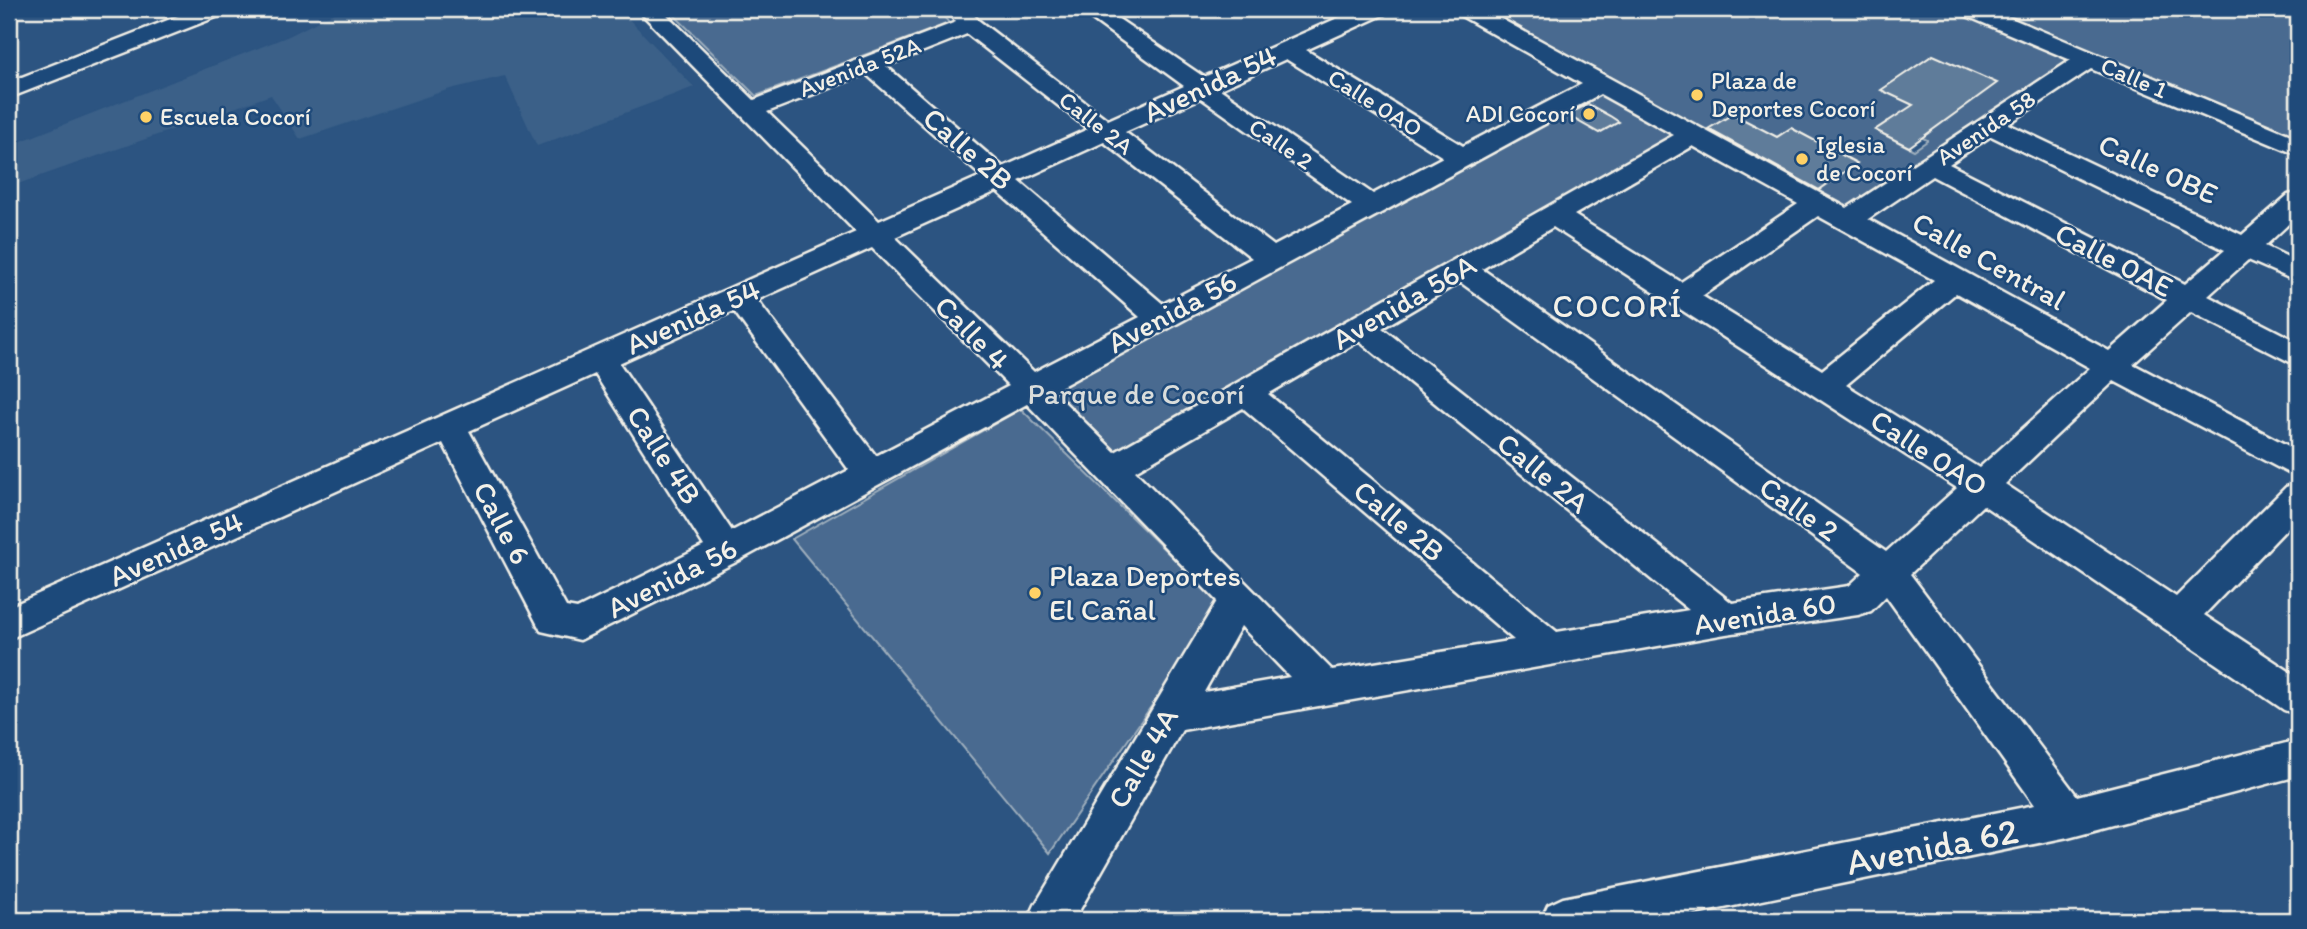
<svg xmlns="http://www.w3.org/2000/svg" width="2307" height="929" font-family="Itim,sans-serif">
	<rect width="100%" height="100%" fill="#2c5481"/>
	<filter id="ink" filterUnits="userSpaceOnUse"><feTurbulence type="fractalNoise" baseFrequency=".0143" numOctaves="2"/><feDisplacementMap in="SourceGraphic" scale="14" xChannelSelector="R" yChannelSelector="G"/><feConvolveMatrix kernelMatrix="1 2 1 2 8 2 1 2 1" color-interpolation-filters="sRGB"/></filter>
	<g filter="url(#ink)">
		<!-- built -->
		<path fill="#3b6088" d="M342,9h277l75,78 -157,59 -32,-70 -55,13 -150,50 -29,-44 -262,92v-41l280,-110z"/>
		<!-- green -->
		<path fill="#496b90" stroke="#9eaebc" stroke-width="2" fill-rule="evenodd" d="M668,9h270l11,14 -193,73z
			M1479,9h473l122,53 -224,150 -35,-20 41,-29 -65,-35 -45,28zM1888,121l39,19v1l-13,9 -39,-20z
			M1988,9h310v130z
			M1604,88l79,46 -560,324 -74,-73z
			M1021,409l200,196 -171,248 -258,-314z"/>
		<!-- building -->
		<path fill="#5e7b9a" stroke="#f4f1e8" stroke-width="2" d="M1933,55l64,28 -88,64 -34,-17 38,-25 -32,-15z
			M1588,104l22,12 9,6 -20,11 -32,-18z
			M1733,114l44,23 14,-9 66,35 -38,27 -111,-61z"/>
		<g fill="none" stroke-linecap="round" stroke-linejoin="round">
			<!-- minor casing -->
			<g stroke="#f4f1e8" stroke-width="5">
				<path id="minor" d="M196,9h31l-3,5 -215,84v-16z
					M637,9h24l93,91 202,-78 -10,-13h23l9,11 130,100 76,-34 -106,-77h26l100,68 154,-68h30l-3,5 -79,36 157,96 119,-62 -124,-70 -3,-5h28l364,199 224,-148 -109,-46 -3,-5h30l309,129v17l-207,-86 -83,55 234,111 46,-40 10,-2v22l-33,31 33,16v20l-50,-22 -40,36 90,46v24l-107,-54 -58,52 165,87v27l-184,-97 -109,103 171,113 110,-110 12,-4v34l-94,98 94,62v38l-14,-5 -301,-205 -73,69 167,222 221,-56v36l-230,61 -402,83h-125l7,-15 15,-7 472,-93 -149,-209 -15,15 -13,4 -132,19 -544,96 -108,190h-46l7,-15 182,-304 -190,-197 -289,157 -158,79 -39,-9 -98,-188 -434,196v-32l847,-375zM967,34l121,95 -85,38 -117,-101zM1286,59l157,98 -70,37 -153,-105zM866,74l115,102 -102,45 -112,-109zM1600,94l74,41 -559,317 -62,-61zM1201,98l151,107 -78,41 -149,-114zM1991,136l234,114 -40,34 -236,-120zM1104,142l148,116 -89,46 -144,-123zM1693,146l105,58 -117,78 -107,-67zM1932,176l235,124 -58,51 -241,-132zM997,191l143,126 -106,55 -139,-135zM1818,216l116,64 -112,90 -120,-74zM1553,227l404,261 -71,64 -404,-283zM872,248l137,138 -133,70 -119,-156zM1460,282l403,291 -14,13 -117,17 -350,-275zM1956,293l134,75 -111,100 -133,-83zM734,311l115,159 -117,61 -113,-168zM1359,341l330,269 -132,22 -289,-238zM595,374l109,172 -127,63 -11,-2 -97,-176zM1243,408l271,232 -182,30 -197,-199zM1241,626l49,51 -86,15z"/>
			</g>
			<!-- minor -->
			<use href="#minor" fill="#1f4a7a" fill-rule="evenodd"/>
		</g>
	</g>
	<!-- markers -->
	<g fill="#ffd166" stroke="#1f4a7a" stroke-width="2.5">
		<circle cx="1697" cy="95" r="7"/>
		<circle cx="1589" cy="114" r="7"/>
		<circle cx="146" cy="117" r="7"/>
		<circle cx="1802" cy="159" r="7"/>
		<circle cx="1035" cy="593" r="7"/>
	</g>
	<g text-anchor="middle" stroke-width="5" stroke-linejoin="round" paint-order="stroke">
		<!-- far-street labels -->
		<g font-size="24" fill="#f4f1e8" stroke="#1f4a7a">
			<text transform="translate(860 67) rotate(-21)" y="8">Avenida 52A</text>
			<text transform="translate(2134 78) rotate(23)" y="8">Calle 1</text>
			<text transform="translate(1375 103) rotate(32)" y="8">Calle 0AO</text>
			<text transform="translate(1096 123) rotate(38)" y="8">Calle 2A</text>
			<text transform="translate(1986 128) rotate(-34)" y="8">Avenida 58</text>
			<text transform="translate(1281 144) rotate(34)" y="8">Calle 2</text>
		</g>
		<!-- far-poi labels -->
		<g font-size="24" fill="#f4f1e8" stroke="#1f4a7a" text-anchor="start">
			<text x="1711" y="89">Plaza de<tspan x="1711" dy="28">Deportes Cocorí</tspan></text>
			<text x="1575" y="122" text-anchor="end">ADI Cocorí</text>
			<text x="160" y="125">Escuela Cocorí</text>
			<text x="1816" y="153">Iglesia<tspan x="1816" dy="28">de Cocorí</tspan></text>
		</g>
		<!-- street labels -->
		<g font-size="30" fill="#f4f1e8" stroke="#1f4a7a">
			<text transform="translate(1210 84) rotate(-25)" y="10">Avenida 54</text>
			<text transform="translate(968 149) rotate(41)" y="10">Calle 2B</text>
			<text transform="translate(2158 169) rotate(25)" y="10">Calle 0BE</text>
			<text transform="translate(2114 260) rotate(27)" y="10">Calle 0AE</text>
			<text transform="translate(1989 261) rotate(29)" y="10">Calle Central</text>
			<text transform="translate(1404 302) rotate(-30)" y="10">Avenida 56A</text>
			<text transform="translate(1172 312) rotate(-28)" y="10">Avenida 56</text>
			<text transform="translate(693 317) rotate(-24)" y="10">Avenida 54</text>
			<text transform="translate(972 333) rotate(45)" y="10">Calle 4</text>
			<text transform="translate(1929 453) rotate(33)" y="10">Calle 0AO</text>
			<text transform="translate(664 455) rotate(57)" y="10">Calle 4B</text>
			<text transform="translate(1543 473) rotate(39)" y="10">Calle 2A</text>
			<text transform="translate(1799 509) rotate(35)" y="10">Calle 2</text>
			<text transform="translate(1399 521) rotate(40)" y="10">Calle 2B</text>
			<text transform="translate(502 523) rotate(62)" y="10">Calle 6</text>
			<text transform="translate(176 549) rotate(-24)" y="10">Avenida 54</text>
			<text transform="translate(672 578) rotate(-27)" y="10">Avenida 56</text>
			<text transform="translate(1765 614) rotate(-9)" y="10">Avenida 60</text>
			<text transform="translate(1143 758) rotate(-60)" y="10">Calle 4A</text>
		</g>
		<!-- park labels -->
		<g font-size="30" fill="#dadddb" stroke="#1f4a7a">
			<text x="1136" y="404">Parque de Cocorí</text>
		</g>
		<!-- poi labels -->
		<g font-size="30" fill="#f4f1e8" stroke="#1f4a7a" text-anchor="start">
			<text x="1049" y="586">Plaza Deportes<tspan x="1049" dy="34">El Cañal</tspan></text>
		</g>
		<!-- neighbourhood labels -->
		<g font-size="32" letter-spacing="2" fill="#f4f1e8" stroke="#1f4a7a">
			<text x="1618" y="317">COCORÍ</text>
		</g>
		<!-- near-street labels -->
		<g font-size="37" fill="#f4f1e8" stroke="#1f4a7a">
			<text transform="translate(1932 846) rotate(-11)" y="13">Avenida 62</text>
		</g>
	</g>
	<!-- margin -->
	<rect width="2307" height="929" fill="none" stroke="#1f4a7a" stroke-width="35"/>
	<rect x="18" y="18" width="2272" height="894" fill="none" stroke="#f4f1e8" stroke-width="2.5" filter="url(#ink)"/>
</svg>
